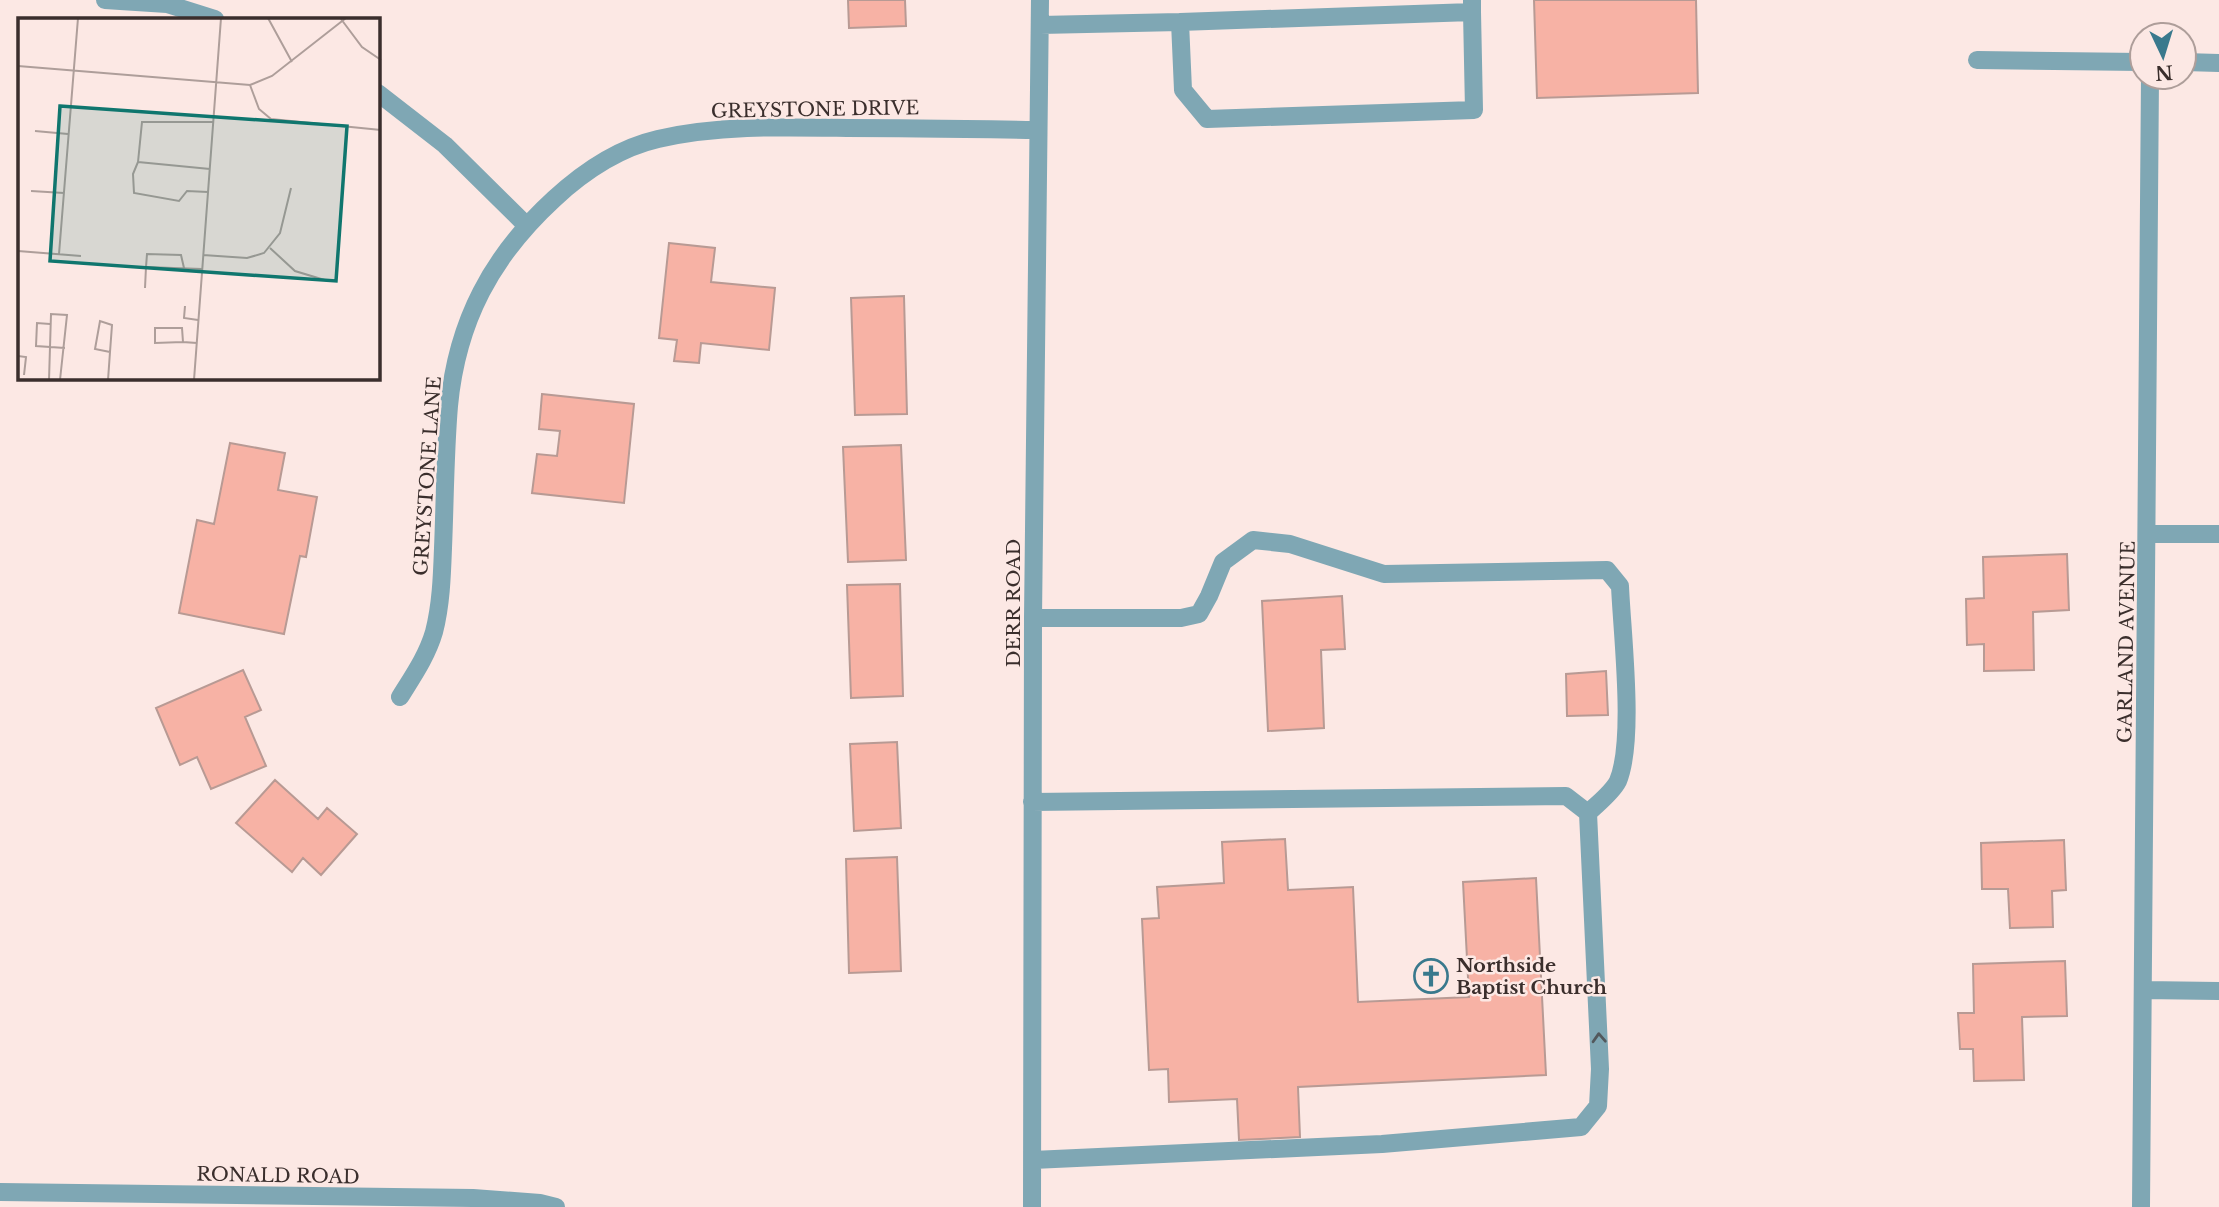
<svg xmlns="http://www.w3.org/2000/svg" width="2219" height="1207" font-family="'Libre Baskerville',serif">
	<rect width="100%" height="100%" fill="#fce8e4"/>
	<!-- building -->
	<path fill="#f7b2a5" stroke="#b89a94" stroke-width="2" d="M848,0h57l1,26 -57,2z
		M1534,0h162l2,93 -161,5z
		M669,243l46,5 -4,34 64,6 -6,62 -68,-7 -2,20 -25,-2 3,-21 -18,-2z
		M904,296l3,118 -52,1 -4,-117z
		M542,394l92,10 -10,99 -92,-10 5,-39 20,2 3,-25 -21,-2z
		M230,443l55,10 -7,37 39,7 -11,60 -6,-1 -16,78 -105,-21 18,-93 17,4z
		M901,445l5,115 -58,2 -5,-115z
		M2067,554l2,56 -36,2 1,58 -50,1v-27l-17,1 -1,-46 18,-1 -1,-41z
		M900,584l3,112 -52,2 -4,-113z
		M1342,596l3,53 -24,1 3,78 -56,3 -6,-130z
		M243,670l18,40 -16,7 21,49 -55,23 -14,-32 -17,8 -24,-57z
		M1606,671l2,44 -41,1 -1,-42z
		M897,742l4,86 -47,3 -4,-87z
		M275,780l43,39 9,-11 30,26 -36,41 -18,-17 -11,14 -56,-49z
		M1285,839l3,51 65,-3 5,115 111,-5 -6,-115 73,-4 10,197 -248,12 2,50 -61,3 -2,-41 -68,3 -1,-33 -19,1 -7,-151 17,-1 -2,-31 67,-4 -2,-41z
		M2064,840l2,50 -14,1 1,36 -43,1 -2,-39h-26l-1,-46z
		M897,857l4,114 -52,2 -3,-114z
		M2065,961l2,55 -45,1 2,63 -50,1 -1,-32h-13l-2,-36h16l-1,-49z"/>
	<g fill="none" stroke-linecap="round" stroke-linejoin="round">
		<!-- minor -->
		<path stroke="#7fa7b4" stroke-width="18" d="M105,0l62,4 48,15
			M1180,22l3,68 24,29 267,-9 -2,-98
			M1040,25l140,-3 292,-10v-12
			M1977,60l165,2
			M2184,62l35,1
			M378,93l67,52 81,80
			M2148,534h71
			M400,697c13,-21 27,-41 34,-65 7,-27 8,-56 9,-84 2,-47 2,-95 6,-142 8,-85 43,-150 105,-207 28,-26 65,-51 104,-60 61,-14 127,-12 189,-11 64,0 127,1 190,2
			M1032,802l534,-6 22,17
			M2143,990l76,1
			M1033,1160l349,-16 199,-17 17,-21 2,-37 -12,-256c9,-9 24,-20 30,-32 17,-41 4,-147 2,-195l-13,-16 -223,4 -94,-30 -37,-4 -30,22 -14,34 -10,18 -18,4h-148
			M0,1192l473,6 67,5 16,4
			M1032,1207l1,-589 7,-618
			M2141,1207l9,-1130"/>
	</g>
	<!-- one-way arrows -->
	<defs><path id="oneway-chevron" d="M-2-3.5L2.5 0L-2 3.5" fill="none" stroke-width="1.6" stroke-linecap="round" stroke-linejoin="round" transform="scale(1.75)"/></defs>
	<use stroke="#52585c" href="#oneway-chevron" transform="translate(1599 1038) rotate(-93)"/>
	<!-- icons -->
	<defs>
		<g id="church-ring" transform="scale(1.75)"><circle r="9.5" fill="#fce8e4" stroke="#39798d" stroke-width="1.5"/><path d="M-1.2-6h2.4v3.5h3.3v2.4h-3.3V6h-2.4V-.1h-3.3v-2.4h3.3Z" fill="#39798d"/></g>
	</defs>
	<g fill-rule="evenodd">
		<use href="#church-ring" x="1431" y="976"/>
	</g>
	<g text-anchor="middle" stroke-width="5" stroke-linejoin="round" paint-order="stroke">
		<!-- street labels -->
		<g font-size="19" fill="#3a2e2c" stroke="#fce8e4">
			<text transform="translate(815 109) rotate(-1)" y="7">GREYSTONE DRIVE</text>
			<text transform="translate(427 476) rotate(-86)" y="7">GREYSTONE LANE</text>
			<text transform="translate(1013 603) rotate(-90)" y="7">DERR ROAD</text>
			<text transform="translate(2126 642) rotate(-89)" y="7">GARLAND AVENUE</text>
			<text transform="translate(278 1175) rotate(1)" y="7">RONALD ROAD</text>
		</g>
		<!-- poi labels -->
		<g font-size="19" font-weight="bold" fill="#3a2e2c" stroke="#fce8e4" text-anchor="start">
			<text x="1456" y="972">Northside<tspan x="1456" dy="22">Baptist Church</tspan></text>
		</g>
	</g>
	<!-- overview -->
	<g transform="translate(18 18)">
		<rect width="362" height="362" fill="#fce8e4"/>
		<path fill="none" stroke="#ae9e9a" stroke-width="2" d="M250,0l24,44M323,1l21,28 19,13M0,48l232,19 22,-9 74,-58M232,67l9,24 12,10 110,11M17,113l33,3M120,144l72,7M13,173l33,2M190,174l-21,-1 -8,10 -45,-8 -1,-19 5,-12 4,-40h71M252,230l25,23 33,10M0,233l63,5M41,236l19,-236M185,237l44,3 17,-5 16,-20 11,-45M128,249l1,-13 34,1 3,13M127,270l1,-21 56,2M167,288l-1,12 14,2M32,306l-13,-1 -1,23 29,2M165,324l-28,1v-15h27l1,14 14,1M0,338l8,1 -2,18M31,362l2,-66 16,1 -7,65M90,362l2,-28 2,-27 -12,-4 -5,28 15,3M176,362l27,-362"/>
		<path fill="#0f766e" fill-opacity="0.15" stroke="#0f766e" stroke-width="3.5" d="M42,88l287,20 -11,155 -286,-20z"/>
		<rect width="362" height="362" fill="none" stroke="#3a2e2c" stroke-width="3.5"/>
	</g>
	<!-- north arrow -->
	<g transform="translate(2163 56) rotate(176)"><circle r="33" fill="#fce8e4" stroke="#ae9e9a" stroke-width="2"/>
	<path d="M0-5L12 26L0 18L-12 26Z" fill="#39798d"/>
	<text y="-10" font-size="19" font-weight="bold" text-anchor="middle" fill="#3a2e2c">N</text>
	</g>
</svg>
